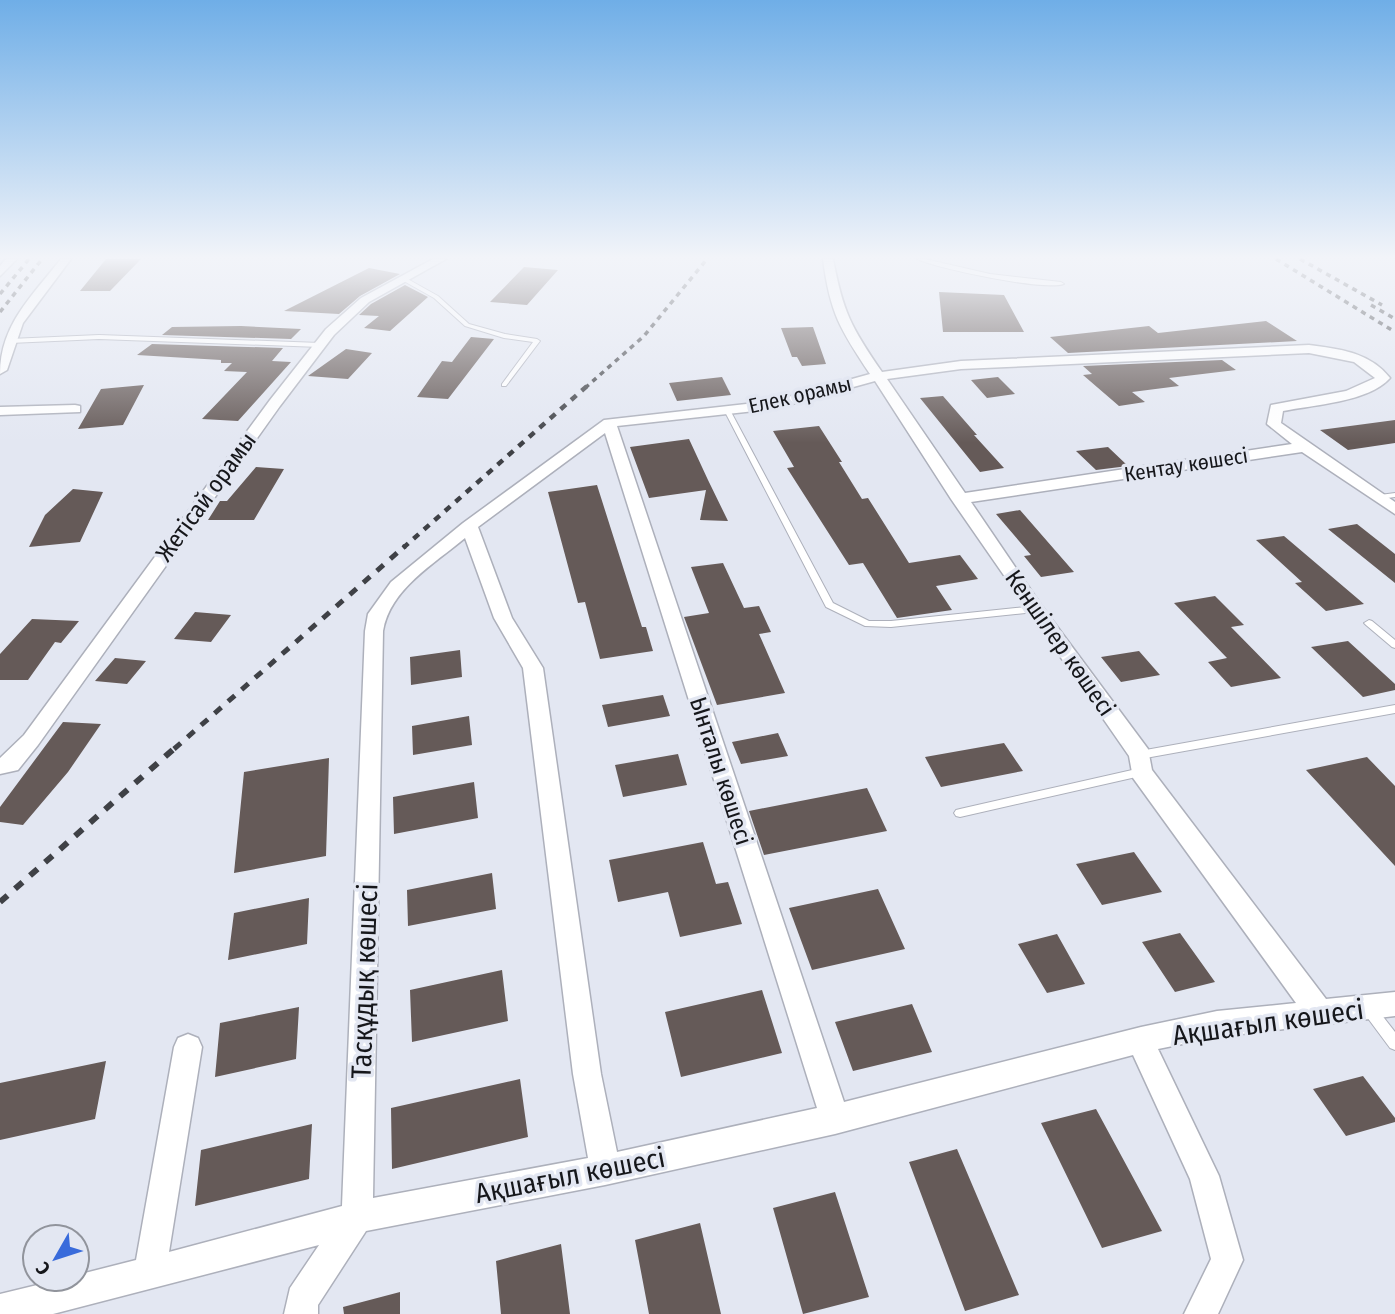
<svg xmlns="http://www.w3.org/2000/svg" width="1395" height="1314" font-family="'Fira Sans Condensed',sans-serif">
	<rect width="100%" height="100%" fill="#e3e7f2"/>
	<!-- building -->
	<path fill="#655a58" d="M106,259h35l-31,32h-30z
		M524,267l34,3 -31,35 -37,-3z
		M369,268l31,6 -40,22 -21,18 -55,-3z
		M405,285l23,12 -38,34 -26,-3 15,-12 -20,-1 12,-11z
		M939,292l65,3 20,37h-81z
		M1266,321l31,20 -229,12 -18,-16 99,-11 9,7z
		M241,326l60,3 -10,10 -129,-4 10,-8z
		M813,327l13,37 -24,2 -5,-9h-5l-11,-29z
		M471,337l23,2 -46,60 -31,-2 25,-36 10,1z
		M152,344l131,4 -11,13 19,1 -53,59 -36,-2 45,-47 -23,-1 8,-8h-11v-3l-84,-5z
		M346,349l26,4 -24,26 -40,-3z
		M1222,360l14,10 -67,8 10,8 -47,6 13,10 -26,4 -36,-31 9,-1 -9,-8z
		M722,377l9,18 -54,6 -8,-18z
		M998,377l17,17 -28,4 -16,-18z
		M144,385l-21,40 -45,4 23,-40z
		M943,396l34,39h-3l30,33 -24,4 -60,-74z
		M1395,420v23l-47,7 -28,-20z
		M819,426l23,36h-3l23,37 6,-1 41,65 51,-8 18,24 -42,7 16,24 -55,8 -34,-55 -14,2 -62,-97 7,-1 -21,-36z
		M689,439l19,41 20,41 -28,-1 6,-30 -57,8 -19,-51z
		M1108,447l20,19 -32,4 -20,-19z
		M256,467l28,2 -30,51h-46l12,-19h7z
		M597,485l45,142h4l7,24 -53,8 -15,-57 -7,1 -30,-111z
		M73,489l30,3 -23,50 -51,5 16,-32z
		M1020,510l54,62 -33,5 -17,-21 7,-1 -35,-41z
		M1357,524l38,30v29l-67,-54z
		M1284,536l80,68 -38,7 -31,-28 7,-1 -46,-42z
		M723,563l21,45 15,-2 12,26 -12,2 26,59 -68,12 -33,-88 25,-4 -18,-46z
		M1215,596l29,29 -13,2 50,51 -50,9 -23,-25 19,-4 -53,-55z
		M195,612l36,3 -20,27 -37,-3z
		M32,619l47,2 -18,22 -6,-1 -27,38h-28v-26z
		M1348,641l47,43v6l-32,7 -52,-50z
		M460,650l2,27 -51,8 -1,-28z
		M1139,651l21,24 -39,7 -20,-25z
		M115,658l31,3 -19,23 -32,-3z
		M663,695l7,21 -62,11 -6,-22z
		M469,716l3,29 -59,10 -1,-29z
		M63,722l38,2 -33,48 -45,53 -23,-3v-15z
		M778,733l10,23 -47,8 -9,-22z
		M1004,743l19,28 -82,16 -16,-30z
		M678,754l9,31 -64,12 -8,-32z
		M1367,757l28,29v80l-89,-96z
		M329,758l-3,98 -92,17 10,-101z
		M474,782l4,36 -84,16 -1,-37z
		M867,788l20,43 -123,24 -15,-44z
		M703,842l13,42 12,-2 14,42 -62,13 -12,-45 -50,10 -9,-42z
		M1134,852l28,40 -60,13 -26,-41z
		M492,873l4,36 -88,17 -1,-36z
		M878,889l27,60 -93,21 -23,-62z
		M309,898l-2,46 -79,16 6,-47z
		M1180,933l35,49 -40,10 -33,-50z
		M1057,934l28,50 -38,9 -29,-49z
		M502,970l6,51 -96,21 -2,-52z
		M762,990l20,63 -101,24 -16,-65z
		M912,1004l20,48 -79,19 -18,-49z
		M299,1007l-3,52 -81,18 5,-54z
		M106,1061l-11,58 -95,21v-57z
		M1363,1076l32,42v4l-49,14 -33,-47z
		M520,1079l8,58 -136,32 -1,-61z
		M1096,1109l66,122 -60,17 -61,-125z
		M312,1124l-3,55 -114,27 6,-56z
		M957,1149l62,146 -54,16 -56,-149z
		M835,1192l34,105 -66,17 -30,-106z
		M700,1223l21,91h-72l-14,-74z
		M561,1244l9,70h-69l-5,-53z
		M400,1292v22h-56l-1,-7z"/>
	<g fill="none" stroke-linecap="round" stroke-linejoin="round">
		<!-- service casing -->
		<g stroke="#adb0bb" stroke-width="2">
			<path id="service" d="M917,259h8l65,15 71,8 3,2c-21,7 -125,-15 -147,-25z
				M404,277l34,19 31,28 36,10 32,5 3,2 -34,45h-4v-2l31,-42 -29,-4 -39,-12 -31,-28 -32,-18 -1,-1z
				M99,335l221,8 3,2 -3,2 -221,-8 -89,4 -3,-2 3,-2z
				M727,408l3,2 103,193 36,18h22l144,-15 5,3 -5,3 -144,15 -26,-1 -39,-19 -102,-197z
				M1395,493v4l-15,2 -4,-2 4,-2z
				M1369,620l3,1 23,19v8l-3,-1 -26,-22 -2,-2z
				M1395,705v8l-255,46 -4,-1 -1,-3 1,-3 4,-1z
				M1141,768l4,1 1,3 -1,3 -185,42 -4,-1 -2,-3 2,-3 4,-1z
				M1369,1003l5,2 21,27v18l-5,-2 -26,-35 -2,-4 2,-4z"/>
		</g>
		<!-- minor casing -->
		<g stroke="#adb0bb" stroke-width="3">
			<path id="minor" d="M6,259h11l-17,17v-10z
				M61,259h10l-48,64 -16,47 -7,4c0,-49 32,-78 61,-115z
				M433,259h13l-77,43 -35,33 -54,71 -242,339 -20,25 -18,4v-16l24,-23 246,-335 56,-71 35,-31z
				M823,259h10c10,53 18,68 49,113l79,-11 348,-16c30,4 61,7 81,33 -21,24 -77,27 -107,33l-2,12 114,79v12l-93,-62 -331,50 70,103 107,144 4,21 174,229 69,-7v24l-178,21 -59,12 61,127 24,84 -25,54h-34l27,-55 -21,-80 -57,-124 -298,79 -230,51 -239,46 -48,74v9h-34l6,-26 29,-43 -266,69h-53v-20l62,-15h15v-4l59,-15 38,-213 4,-9 10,-4 10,4 4,9 -33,205 173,-46 23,-575 3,-17 23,-32 72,-59 141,-103 169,-19 97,-27c-30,-45 -40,-61 -47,-115zM1309,353l45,9 21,16 -29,13 -75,14 -4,19 25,20 -327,49 -78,-114 74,-10zM875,381l76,118 178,257 4,22 163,225 -79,8 -76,16 -297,75 -227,-676 157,-17zM605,433l212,675 -200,44 -16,-78 -58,-406 -31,-50 -34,-91zM465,538l29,80 29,50 50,406 15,84 -215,40 10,-567c7,-42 51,-67 82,-93z
				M75,405l5,1v6l-80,3v-8z"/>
		</g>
		<!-- service -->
		<use href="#service" fill="#fff" fill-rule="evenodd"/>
		<!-- minor -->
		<use href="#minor" fill="#fff" fill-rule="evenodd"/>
		<!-- rail-far3 -->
		<path stroke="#3f4146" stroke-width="3.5" stroke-dasharray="5 5" stroke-linecap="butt" d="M1276,259l119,73
			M1300,259l82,46
			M0,294l29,-35
			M1371,305l24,14
			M0,312l42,-53
			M585,388l59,-52 63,-77"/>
		<!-- rail-far2 -->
		<path stroke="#3f4146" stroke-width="4.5" stroke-dasharray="7 7" stroke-linecap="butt" d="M403,548l184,-162"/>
		<!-- rail-far1 -->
		<path stroke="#3f4146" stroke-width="5" stroke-dasharray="9 9" stroke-linecap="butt" d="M174,749l231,-203"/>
		<!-- rail -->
		<path stroke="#3f4146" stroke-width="6" stroke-dasharray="10 10" stroke-linecap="butt" d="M0,902l176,-155"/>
	</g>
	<!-- sky -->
	<linearGradient id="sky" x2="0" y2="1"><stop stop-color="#6faee7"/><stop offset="0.58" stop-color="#f2f4f9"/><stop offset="1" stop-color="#f2f4f9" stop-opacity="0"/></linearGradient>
	<rect width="1395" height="443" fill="url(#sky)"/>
	<g text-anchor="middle" stroke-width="7" stroke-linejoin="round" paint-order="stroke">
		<!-- far-street labels -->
		<g font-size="21" fill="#16171b" stroke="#e3e7f2">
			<text transform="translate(800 395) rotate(-13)" y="7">Елек орамы</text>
			<text transform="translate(1186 465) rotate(-9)" y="7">Кентау көшесі</text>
		</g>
		<!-- street labels -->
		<g font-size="24" fill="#16171b" stroke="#e3e7f2">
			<text transform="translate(206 497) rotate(-54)" y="8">Жетісай орамы</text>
			<text transform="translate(1060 643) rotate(55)" y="8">Кеншілер көшесі</text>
			<text transform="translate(721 771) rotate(72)" y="8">Ынталы көшесі</text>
		</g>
		<!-- near-street labels -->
		<g font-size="28" fill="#16171b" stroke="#e3e7f2">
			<text transform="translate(364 981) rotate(-88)" y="10">Тасқұдық көшесі</text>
			<text transform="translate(1268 1022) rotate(-8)" y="10">Ақшағыл көшесі</text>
			<text transform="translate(570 1175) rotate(-11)" y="10">Ақшағыл көшесі</text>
		</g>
	</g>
	<!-- north arrow -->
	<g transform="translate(56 1258) rotate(231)"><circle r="33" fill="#e3e7f2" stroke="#91949c" stroke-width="2"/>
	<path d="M0-5L12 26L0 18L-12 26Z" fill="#396bdb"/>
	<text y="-10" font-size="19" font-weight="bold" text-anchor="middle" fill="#16171b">С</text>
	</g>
</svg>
